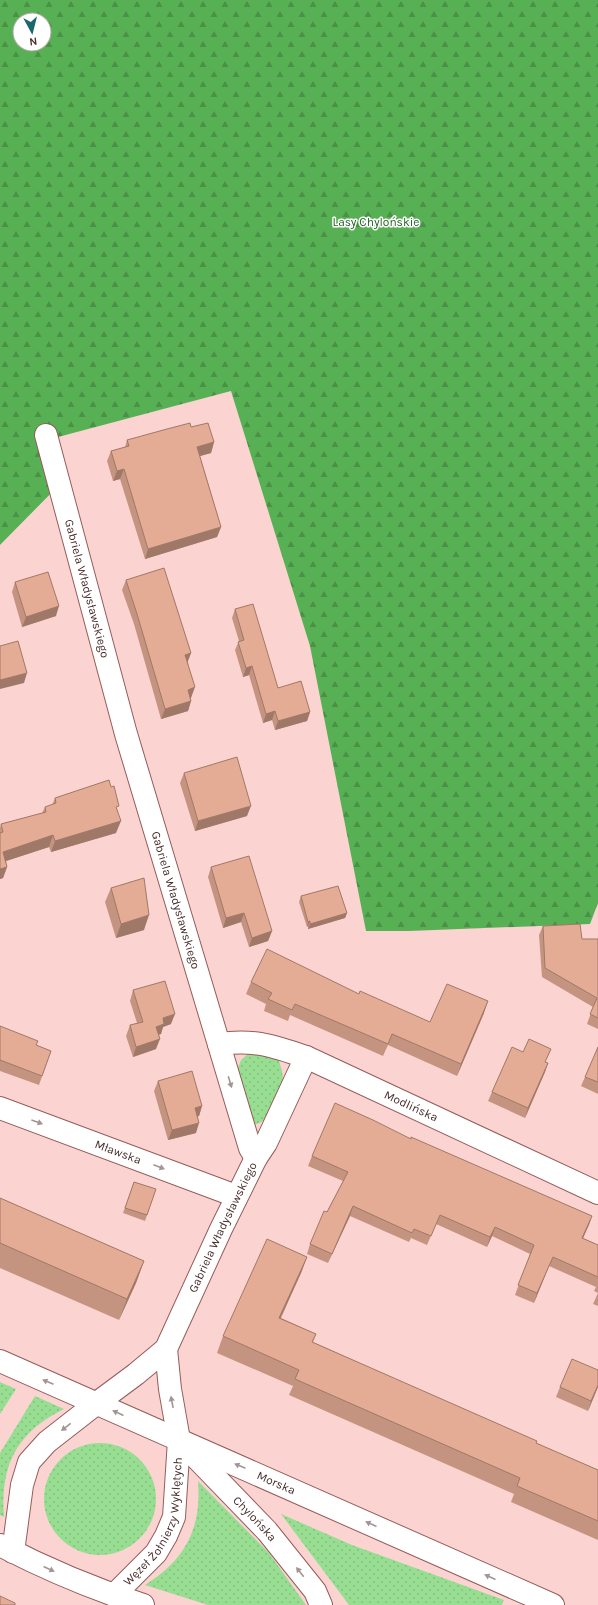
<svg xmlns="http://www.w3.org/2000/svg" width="598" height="1605" font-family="Karla,sans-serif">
	<defs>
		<pattern id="grass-dots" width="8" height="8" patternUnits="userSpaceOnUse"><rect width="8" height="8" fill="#97de92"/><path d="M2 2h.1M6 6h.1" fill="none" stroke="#84bf7e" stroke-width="1.8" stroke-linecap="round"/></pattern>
		<pattern id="forest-firs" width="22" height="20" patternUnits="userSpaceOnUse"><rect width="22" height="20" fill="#57b154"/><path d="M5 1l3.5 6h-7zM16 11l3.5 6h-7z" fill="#4a9046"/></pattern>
	</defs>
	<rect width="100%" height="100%" fill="#fbd4d1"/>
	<!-- grass -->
	<path fill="url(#grass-dots)" d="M249,1053l20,2 10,6 3,10 2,15 -13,31 -14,7h-4l-16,-54 4,-10z
		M0,1382l16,7 -16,25z
		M35,1396l29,13c-47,23 -64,56 -60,108l-4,-2v-62z
		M44 1499a56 56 0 1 1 112 0a56 56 0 1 1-112 0Z
		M198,1481l71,72 37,52h-98l-63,-20c40,-25 57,-57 53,-104z
		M281,1514l71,31 152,55 -2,5h-153z"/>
	<!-- forest -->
	<path fill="url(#forest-firs)" fill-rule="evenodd" d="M0,0h598v903l-8,21 -181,7h-43l-56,-285 -79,-255 -173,46 10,39 -68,69zM20,20h24v24h-24z"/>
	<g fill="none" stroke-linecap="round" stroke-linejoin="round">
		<!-- minor casing -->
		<g stroke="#945c59" stroke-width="24">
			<g id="minor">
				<path id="s1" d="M46,435l80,299 124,414 6,10"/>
				<path id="s2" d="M219,1044c36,-5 53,2 87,13l292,136"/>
				<path id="s3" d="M0,1108l236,88"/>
				<path id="s4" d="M180,1441l87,90 48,60 6,14"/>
				<path id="s5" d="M13,1552l9,-67 7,-23 18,-20 50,-39 39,-29 30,-25 55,-120 35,-71 10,-15 40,-86"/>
				<path id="s6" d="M114,1595l42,-42 10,-17 8,-19 5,-77 -9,-51 -4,-40"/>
			</g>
		</g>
		<!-- major casing -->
		<g stroke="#945c59" stroke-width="24">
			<g id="major">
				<path id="s7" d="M0,1361l553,244"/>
				<path d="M0,1545c46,24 94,44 143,60"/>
			</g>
		</g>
		<!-- minor -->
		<use href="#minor" stroke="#fff" stroke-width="22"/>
		<!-- major -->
		<use href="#major" stroke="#fff" stroke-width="22"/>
	</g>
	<!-- wall -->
	<path fill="#c59480" d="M191,427l23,15 -3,11 -11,3 21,71 -4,10 -72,22 -25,-80 -7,2 -6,-20 4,-10 14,-4 2,-7z
		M126,580l65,73 -3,8 3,37h-1l1,3 -3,10 -27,8 -27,-95 -12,-34z
		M15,582l41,34 -34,11 -10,-35z
		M235,609l43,79 32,24 -3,9 -32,9 -3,-10 -9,3 -14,-48 -6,2 -8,-27 4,-9 -7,-23z
		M184,773l63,43 -52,15 -15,-48z
		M55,798l63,12 -2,23 -65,19 -2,-5 -43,14 1,6 -4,11 -3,1v-51l1,-4 41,-11 3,-6 7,-2z
		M211,867l61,64 -4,10 -19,6 -8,-25 -18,6 -15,-51z
		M111,888l33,42 -28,8 -11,-36z
		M301,896l46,17 -2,5 -37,11v-3l-1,1 -8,-25z
		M543,926l39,13h16v90l-11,-5 6,-17 -51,-30 -3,-42z
		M251,982l108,12 71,28 54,-9 -27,63 -69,-31 -5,11 -93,-41 -2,6 -24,-10 2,-7 -20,-10z
		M133,990l38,34 -8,3 -2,7 -3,1 -2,14 -23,8 -7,-21 4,-11 7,-2 -7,-22z
		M0,1026l36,19 15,6 -12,34 -39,-14z
		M598,1047v47l-17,-8 4,-9z
		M551,1049l-6,13 3,1 -3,9 -20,46 -37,-17 4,-9 31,-40z
		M158,1081l44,25 -3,10h-1l-2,17 -28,7 -14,-49z
		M411,1139l181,77 -9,22 15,7v61l-5,-2 5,-11 -4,-2 2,-4 -47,-21 -15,37 -19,-8 15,-41 -38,-18 -5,11 -51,-23 -9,21 -16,-7 -2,4 -59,-26 -22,47 -21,-9 3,-10 33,-63 -35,-15 4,-10z
		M134,1182l22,7 -11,32 -22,-8z
		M0,1198l144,63 -8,22 -17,37 -119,-52z
		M307,1257l-6,16 -20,45 35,16 -3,8 223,101 62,27v70l-87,-38 3,-8 -225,-99 4,-9 -76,-33 6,-17z
		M598,1370v17l-10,24 -32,-14 4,-10z"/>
	<!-- shaded-wall -->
	<path fill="#a07868" d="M214,442l-3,11 -18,5 4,-11z
		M124,469l-4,10 -7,2 4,-10z
		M221,527l-4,10 -72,22 3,-10z
		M59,606l-3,10 -34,11 4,-10z
		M191,653l-4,10 -2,-8z
		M252,666l-3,9 -6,2 3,-9z
		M27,673l-3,10 -24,6v-9z
		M195,687l-4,11 -7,2 4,-10z
		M191,701l-3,10 -27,8 4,-10z
		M275,711l-3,9 -9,3 3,-9z
		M310,712l-3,9 -32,9 3,-9z
		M251,806l-4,10 -52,15 3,-10z
		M121,821l-5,12 -65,19 4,-11z
		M53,835l-4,12 -49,16 3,-11z
		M7,867l-4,11 -3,1v-10z
		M244,913l-3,9 -18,6 3,-10z
		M347,913l-2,5 -37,11 2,-5z
		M149,915l-5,15 -28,8 5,-14z
		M310,921l-2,5 -1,1 1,-5z
		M272,931l-4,10 -19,6 3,-9z
		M488,1001l-4,12 -27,63 4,-12z
		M175,1014l-4,10 -8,3 -2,7 -9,3 4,-10 7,-9z
		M160,1039l-4,10 -23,8 3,-10z
		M548,1063l-3,9 -20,46 3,-10z
		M202,1106l-3,10 -7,2 3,-10z
		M199,1123l-3,10 -28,7 4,-10z
		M353,1206l-3,10 -22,47 4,-9z
		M592,1216l-3,9 -10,22 3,-9z
		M495,1227l-3,9 -5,11 3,-10z
		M307,1257l-6,16 -28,61 6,-16z
		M553,1257l-4,9 -15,37 3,-10z
		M144,1261l-8,22 -17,37 8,-21z
		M598,1385v2l-10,24 3,-10z"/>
	<!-- building -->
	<path fill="#e5ac95" stroke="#a07868" d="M190,423l1,4 17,-4 6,19 -17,5 24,80 -73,22 -24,-80 -7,2 -6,-20 18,-5 -2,-6 40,-11z
		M164,568l27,85 -6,2 10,32 -7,3 3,11 -26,8 -28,-95 -11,-34z
		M48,572l11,34 -33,11 -11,-35z
		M253,604l25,84 23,-7 9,31 -32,9 -3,-10 -9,3 -14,-48 -6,2 -8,-26 6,-2 -9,-31z
		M18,641l9,32 -27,7v-34z
		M237,757l14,49 -53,15 -14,-48z
		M109,780l2,7 3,-1 5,20 -3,1 5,14 -66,20 -2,-6 -50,17 4,15 -7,2v-36l3,-1 -2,-8 45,-12 -1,-5 11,-4 -1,-5z
		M249,856l23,75 -20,7 -8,-25 -18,5 -15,-51z
		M144,878l5,37 -28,9 -10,-36z
		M338,886l9,27 -37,11v-3l-2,1 -7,-26z
		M580,924l2,15h16v79l-8,-4 7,-16 -52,-30 -2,-42z
		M267,949l92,45 1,-3 70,31 17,-38 41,17 -27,63 -69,-30 -4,10 -93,-40 -3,6 -24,-11 4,-6 -21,-11z
		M165,981l10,33 -12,4 1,6 -8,3 4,12 -24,8 -6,-22 13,-3 -10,-32z
		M0,1026l38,15 -2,4 15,6 -9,25 -42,-16z
		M529,1039l22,10 -6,13 3,1 -20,45 -36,-16 20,-45 11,5z
		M598,1047v35l-13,-5z
		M192,1071l10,35 -7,2 4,15 -27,7 -14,-49z
		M335,1103l38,17 38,19v-2l181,79 -10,22 16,7v32l-45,-20 -16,36 -19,-8 16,-40 -39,-18 -5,10 -50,-22 -9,21 -17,-7 -2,4 -59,-27 -21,48 -22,-10 14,-33 3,1 21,-40 -36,-16z
		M134,1182l22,7 -9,26 -22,-7z
		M0,1198l144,63 -17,38 -127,-56z
		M267,1239l40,18 -28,61 37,16 -4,8 225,99 -1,2 62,27v51l-81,-35 3,-8 -225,-99 4,-9 -76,-34z
		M572,1359l26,11v15l-7,16 -31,-14z
		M0,1596l15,7v2h-15z"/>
	<!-- one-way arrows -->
	<defs><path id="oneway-solid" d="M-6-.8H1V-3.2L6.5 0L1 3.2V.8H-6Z"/></defs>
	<g fill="#a29694">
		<use href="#oneway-solid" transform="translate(230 1082) rotate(73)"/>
		<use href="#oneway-solid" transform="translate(37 1122) rotate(20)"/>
		<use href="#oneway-solid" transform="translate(159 1167) rotate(21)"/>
		<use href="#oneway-solid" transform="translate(48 1382) rotate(-157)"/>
		<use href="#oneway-solid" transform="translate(172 1402) rotate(-101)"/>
		<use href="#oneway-solid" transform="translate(118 1413) rotate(-156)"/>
		<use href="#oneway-solid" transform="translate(66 1427) rotate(142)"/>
		<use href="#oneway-solid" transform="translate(240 1466) rotate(-157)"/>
		<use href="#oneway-solid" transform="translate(371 1524) rotate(-156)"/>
		<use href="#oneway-solid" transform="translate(49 1569) rotate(25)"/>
		<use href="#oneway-solid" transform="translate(300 1572) rotate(-128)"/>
		<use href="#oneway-solid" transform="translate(490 1577) rotate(-156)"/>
	</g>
	<g text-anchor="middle" stroke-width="3" stroke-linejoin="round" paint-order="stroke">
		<!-- park labels -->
		<g font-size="12" fill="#256024" stroke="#fff">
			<text x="376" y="226">Lasy Chylońskie</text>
		</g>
		<!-- street labels -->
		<g font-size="12" fill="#452c2a" stroke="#fff">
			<text dy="4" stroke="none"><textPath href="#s1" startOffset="159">Gabriela Władysławskiego</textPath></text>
			<text dy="4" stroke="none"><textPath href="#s1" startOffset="483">Gabriela Władysławskiego</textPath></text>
			<text dy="4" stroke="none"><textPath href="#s2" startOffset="205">Modlińska</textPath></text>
			<text dy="4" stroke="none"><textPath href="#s3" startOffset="126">Mławska</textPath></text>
			<text dy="4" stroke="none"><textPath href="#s5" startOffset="404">Gabriela Władysławskiego</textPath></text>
			<text dy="4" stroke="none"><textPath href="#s7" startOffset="302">Morska</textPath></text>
			<text dy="4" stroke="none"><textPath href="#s6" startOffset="88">Węzeł Żołnierzy Wyklętych</textPath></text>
			<text dy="4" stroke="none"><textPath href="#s4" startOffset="108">Chylońska</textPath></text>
		</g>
	</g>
	<!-- north arrow -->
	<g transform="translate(32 32) rotate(173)"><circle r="19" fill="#ffffff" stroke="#b5abaa"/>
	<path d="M0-3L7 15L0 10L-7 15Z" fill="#1a676d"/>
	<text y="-6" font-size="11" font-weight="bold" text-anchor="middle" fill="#452c2a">N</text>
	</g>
</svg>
